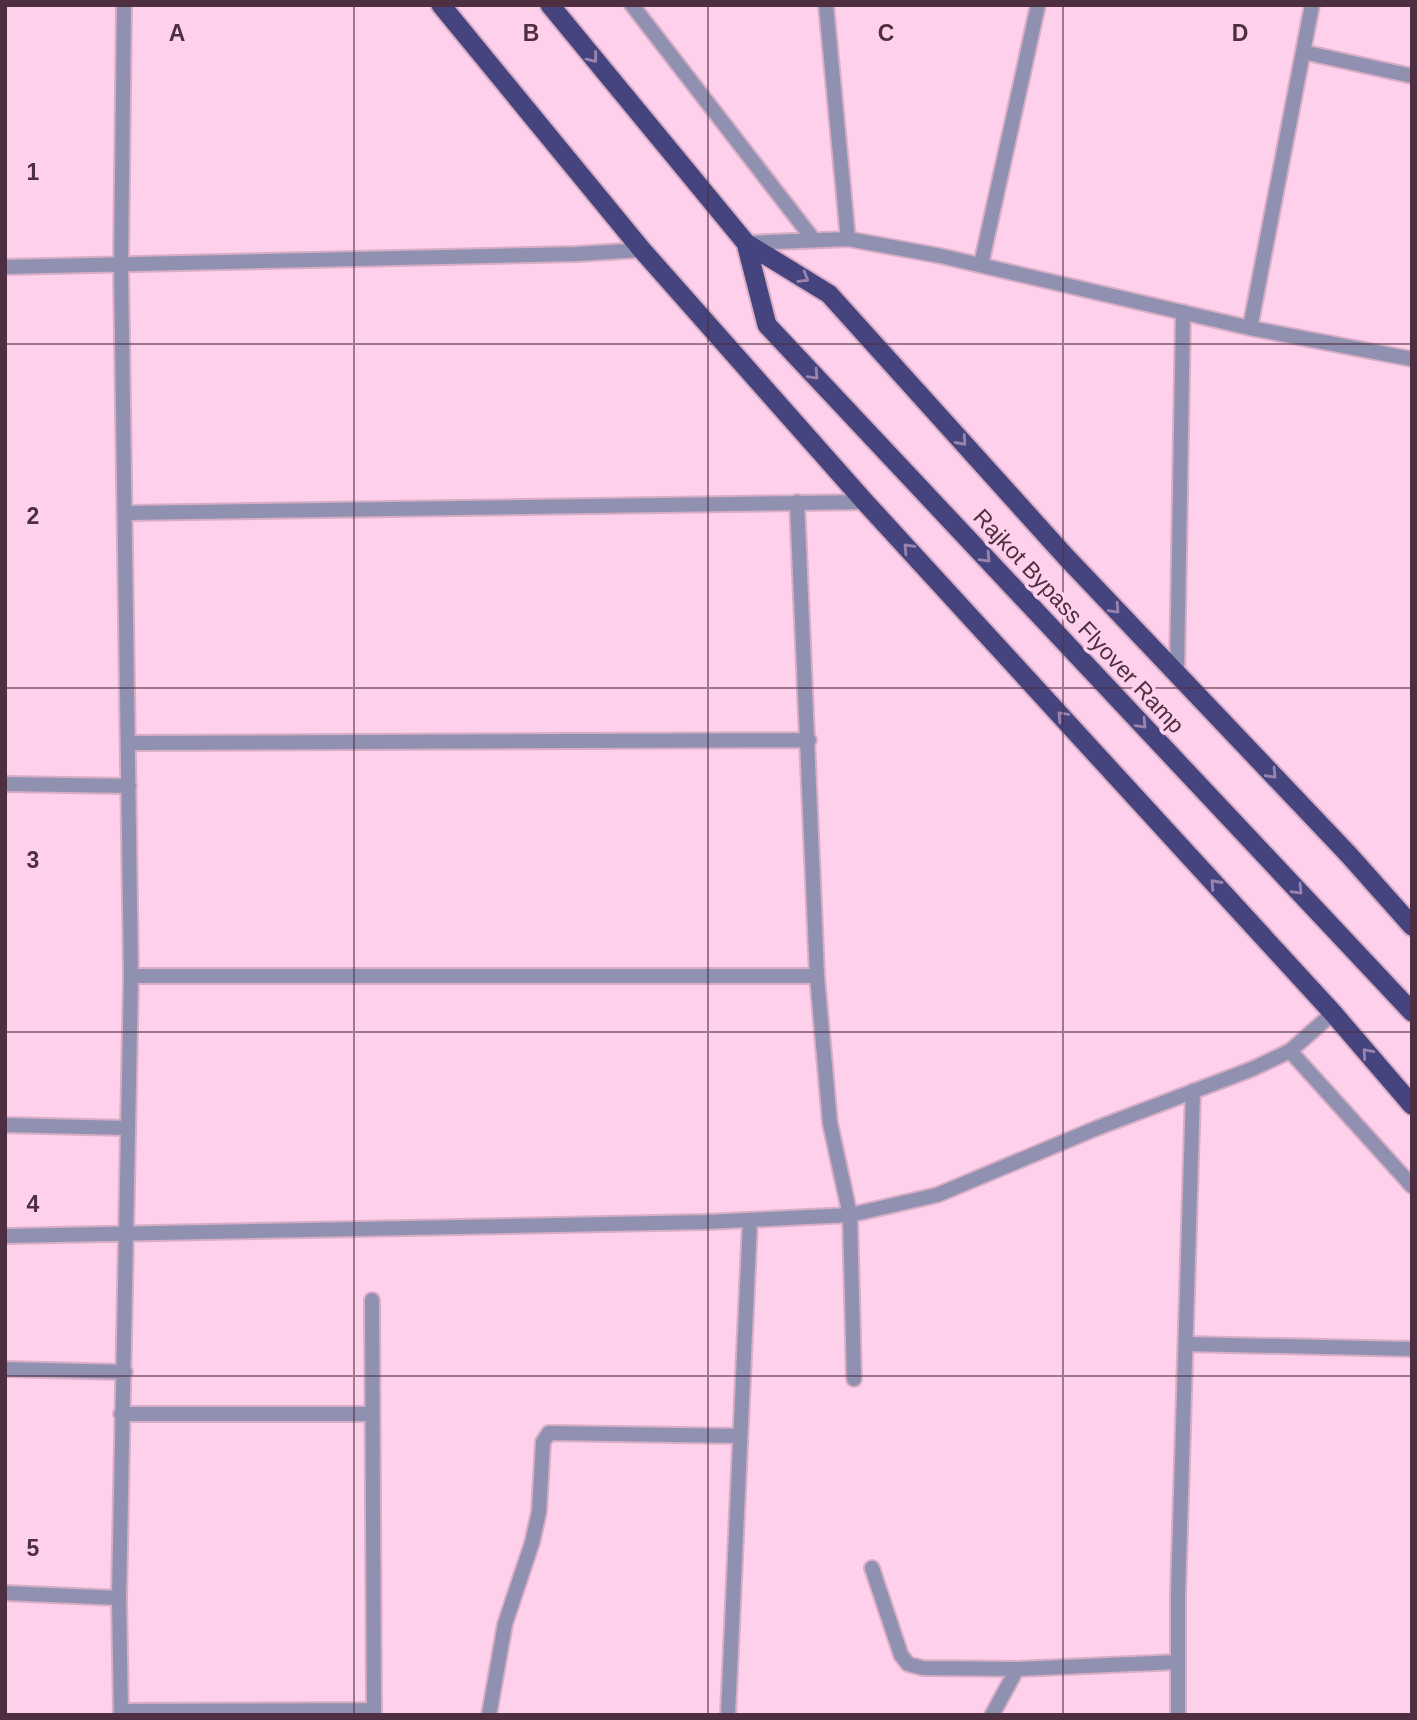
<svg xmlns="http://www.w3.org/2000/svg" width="1417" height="1720" font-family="Helvetica,sans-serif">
	<rect width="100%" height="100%" fill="#ffd0eb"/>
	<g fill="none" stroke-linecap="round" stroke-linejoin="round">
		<!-- service casing -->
		<g stroke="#d8adc6" stroke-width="18">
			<path id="service" d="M850,1215l4,164"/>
		</g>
		<!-- minor casing -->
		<g stroke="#d8adc6" stroke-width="18">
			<path id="minor" d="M632,5l181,234
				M826,5l22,234
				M1303,52l109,24
				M746,243l102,-4 93,17 309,72 162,31
				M981,265l57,-260
				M5,267l571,-13 66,-4
				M1250,328l62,-323
				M797,502l20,474 13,147 20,92
				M127,513l738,-11
				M1177,674l6,-362
				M128,743l681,-3
				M5,784l124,2
				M131,976h686
				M1290,1051l122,135
				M5,1125l122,3
				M5,1236l700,-14 145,-7 87,-20 160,-67 155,-59 38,-18 43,-38
				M372,1300l2,415
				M1186,1344l226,5
				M5,1369l120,3
				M121,1414h250
				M872,1568l29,87 7,9 15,4 94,1 161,-7
				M5,1593l114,5
				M121,1711l253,-1
				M121,1715l-2,-117 12,-622 -10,-711 3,-260
				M489,1715l16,-91 27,-81 7,-31 4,-70 6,-9 191,3
				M728,1715l22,-495
				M992,1715l25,-46
				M1178,1715v-120l15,-504"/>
		</g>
		<!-- trunk casing -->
		<g stroke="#d8adc6" stroke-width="23">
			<path id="trunk" d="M441,5l201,245 223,252 468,511 79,92
				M550,5l196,238 83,51 237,263 283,298 63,71
				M746,243l21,82 645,687"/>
		</g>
		<!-- service -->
		<use href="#service" stroke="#9091b1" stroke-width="14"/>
		<!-- minor -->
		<use href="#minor" stroke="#9091b1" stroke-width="14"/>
		<!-- trunk -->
		<use href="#trunk" stroke="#46447e" stroke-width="19"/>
	</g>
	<!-- one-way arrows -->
	<defs><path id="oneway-chevron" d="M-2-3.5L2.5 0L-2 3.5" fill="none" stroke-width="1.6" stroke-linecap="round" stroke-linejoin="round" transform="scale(1.75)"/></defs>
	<g stroke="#9983af">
		<use href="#oneway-chevron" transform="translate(593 58) rotate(51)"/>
		<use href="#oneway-chevron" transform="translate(804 278) rotate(31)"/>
		<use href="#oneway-chevron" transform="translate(814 375) rotate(47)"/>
		<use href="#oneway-chevron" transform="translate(962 441) rotate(48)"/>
		<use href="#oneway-chevron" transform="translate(908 548) rotate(-133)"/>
		<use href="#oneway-chevron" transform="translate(986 558) rotate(47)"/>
		<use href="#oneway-chevron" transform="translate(1115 609) rotate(47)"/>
		<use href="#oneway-chevron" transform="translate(1062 716) rotate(-133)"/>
		<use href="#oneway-chevron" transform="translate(1142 724) rotate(47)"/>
		<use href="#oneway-chevron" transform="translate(1272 774) rotate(47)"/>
		<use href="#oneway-chevron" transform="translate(1215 884) rotate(-132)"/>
		<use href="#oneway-chevron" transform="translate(1298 890) rotate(47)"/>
		<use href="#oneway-chevron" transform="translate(1367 1053) rotate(-131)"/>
	</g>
	<!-- grid -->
	<path fill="none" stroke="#4d2f41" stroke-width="2" stroke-opacity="0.55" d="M354,5v1710M708,5v1710M1063,5v1710M5,344h1407M5,688h1407M5,1032h1407M5,1376h1407"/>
	<g text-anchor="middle" stroke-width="7" stroke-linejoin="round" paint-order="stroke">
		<!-- street labels -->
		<g font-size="23" fill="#4d2f41" stroke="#ffd0eb">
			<text transform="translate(1079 621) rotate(47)" y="8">Rajkot Bypass Flyover Ramp</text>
		</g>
	</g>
	<g font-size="23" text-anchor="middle" font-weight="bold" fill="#4d2f41" stroke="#ffd0eb" stroke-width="7" stroke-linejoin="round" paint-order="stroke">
		<text x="177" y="41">A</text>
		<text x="531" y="41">B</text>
		<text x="886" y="41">C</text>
		<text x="1240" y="41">D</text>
		<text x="33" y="180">1</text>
		<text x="33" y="524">2</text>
		<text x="33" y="868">3</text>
		<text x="33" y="1212">4</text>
		<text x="33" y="1556">5</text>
	</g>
	<!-- border -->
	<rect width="1417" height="1720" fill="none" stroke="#4d2f41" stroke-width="14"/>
</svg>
